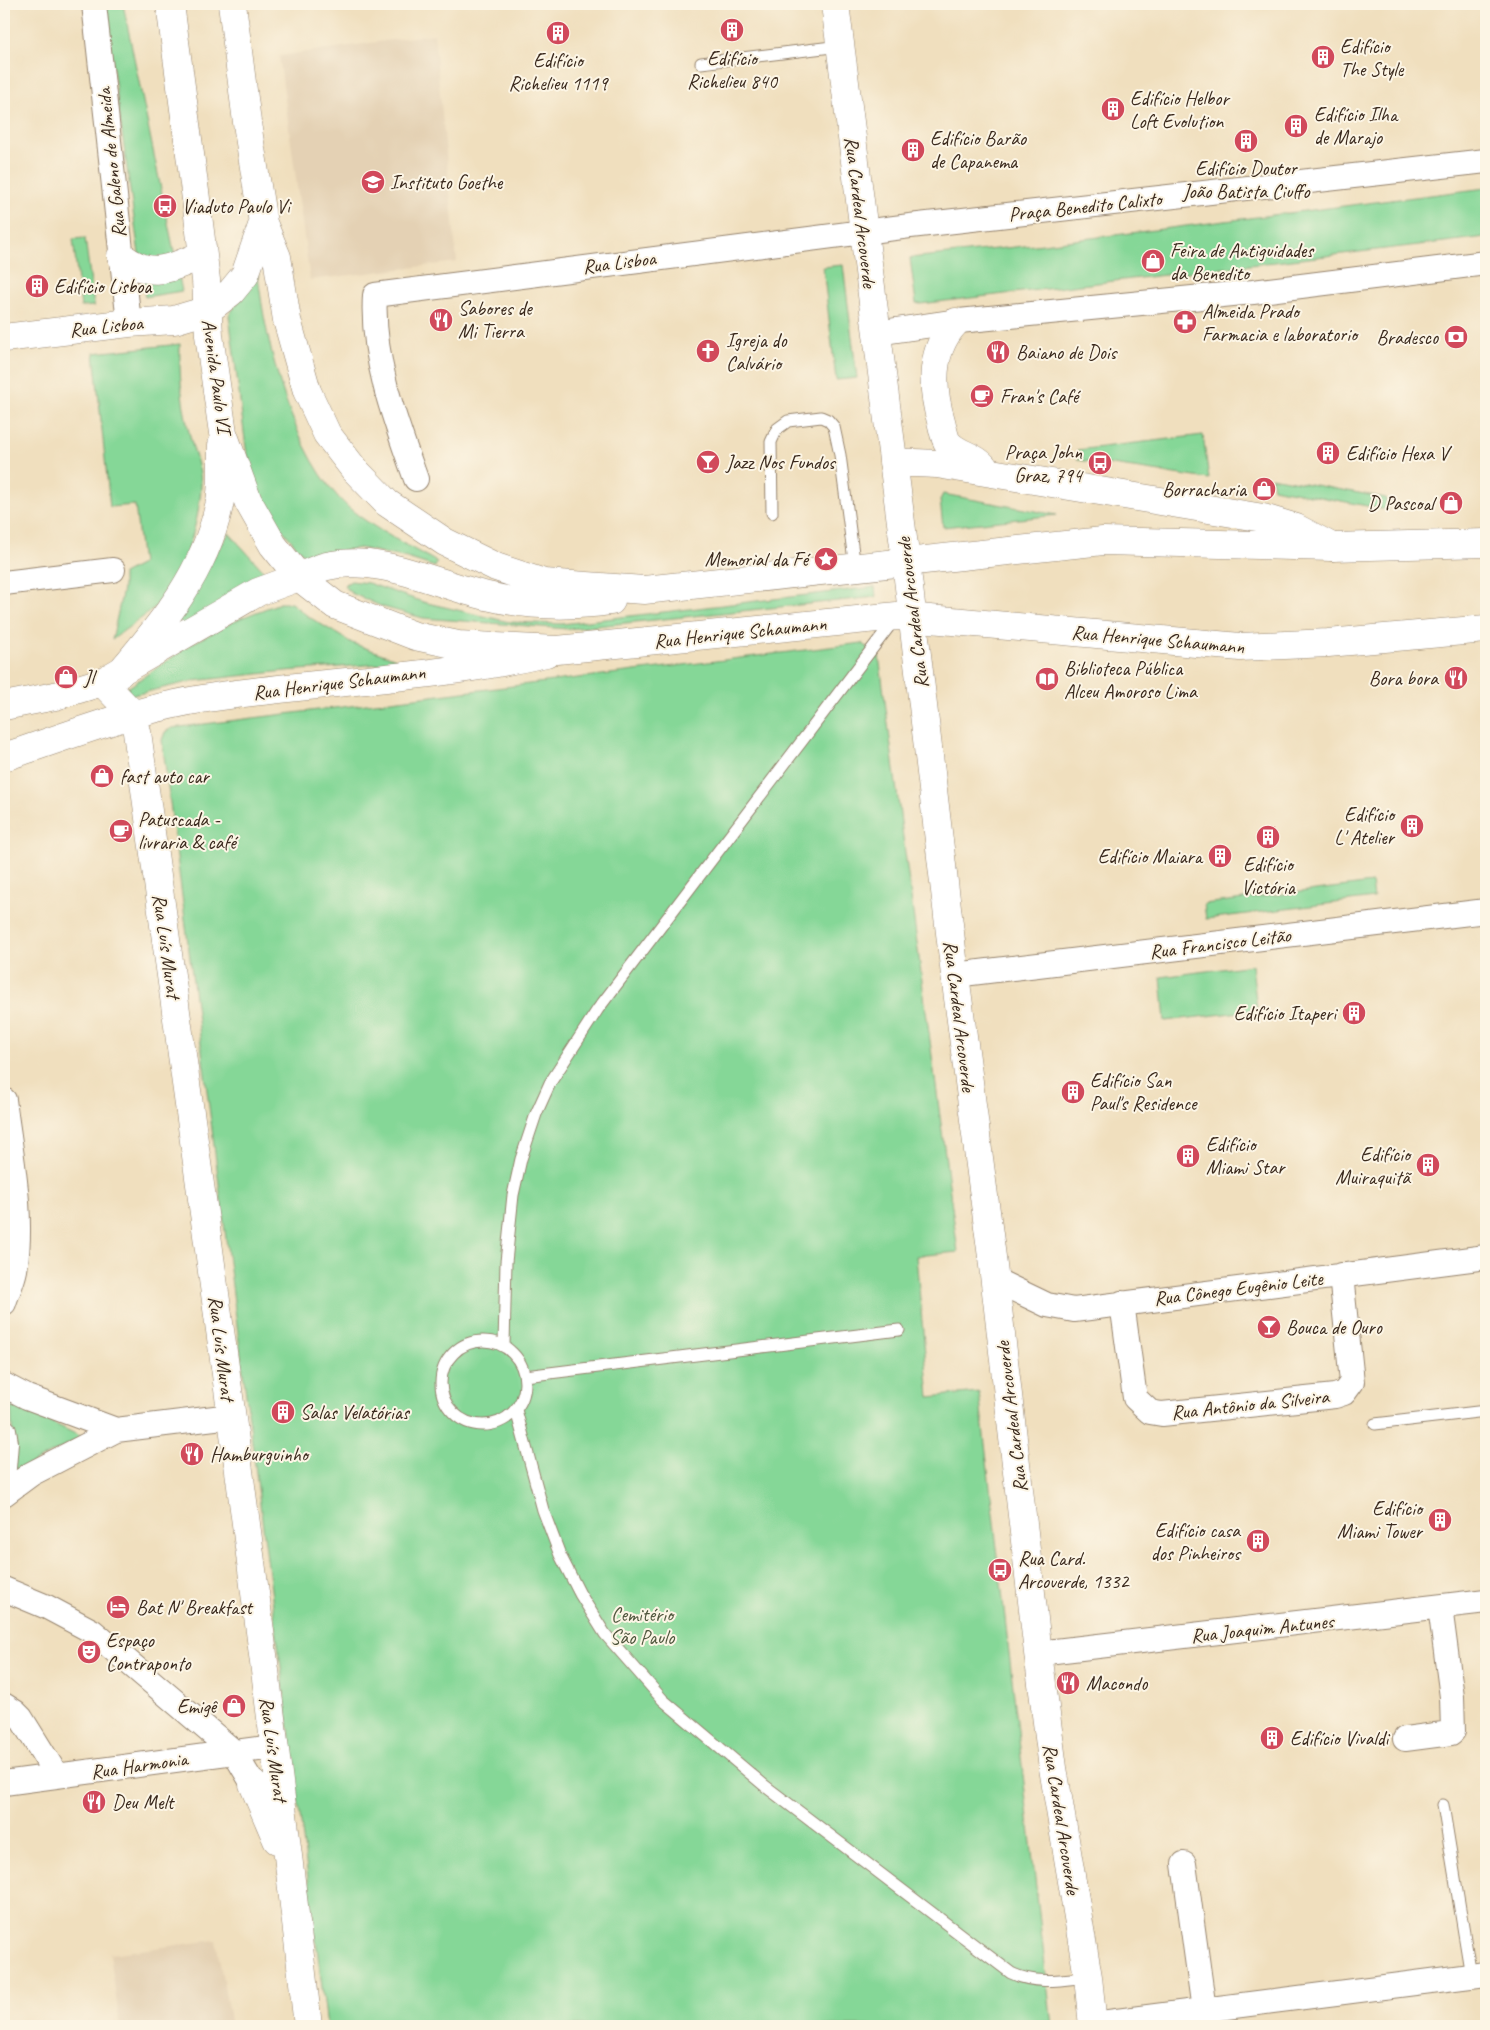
<svg xmlns="http://www.w3.org/2000/svg" width="1490" height="2030" font-family="Caveat,sans-serif">
	<rect width="100%" height="100%" fill="#fcf5e5"/>
	<filter id="ink" filterUnits="userSpaceOnUse"><feTurbulence type="fractalNoise" baseFrequency=".02" numOctaves="2"/><feDisplacementMap in="SourceGraphic" scale="10" xChannelSelector="R" yChannelSelector="G"/><feConvolveMatrix kernelMatrix="1 2 1 2 8 2 1 2 1" color-interpolation-filters="sRGB"/></filter>
	<filter id="wash" filterUnits="userSpaceOnUse"><feTurbulence type="fractalNoise" baseFrequency=".0096" numOctaves="4" result="noise"/><feDisplacementMap in="SourceGraphic" scale="20" xChannelSelector="R" yChannelSelector="G"/><feGaussianBlur stdDeviation="1.12" result="paint"/><feColorMatrix in="noise" values="0 0 0 0 0 0 0 0 0 0 0 0 0 0 0 0 0 1.4 0 .05"/><feComposite in="paint" operator="in"/></filter>
	<g filter="url(#wash)">
		<rect width="100%" height="100%" fill="#f0dfbe"/>
		<!-- built -->
		<path fill="#e4d1b4" d="M434,34l23,228 -147,18 -31,-224z
			M216,1940l15,86h-111l-10,-72z"/>
		<!-- green -->
		<path fill="#85d797" stroke="#60805a" d="M104,4h19l59,287 -37,6z
			M1486,188v49l-566,67 -4,-1 -6,-45 134,-14z
			M85,238l9,68 -13,1 -8,-68z
			M843,265l14,113 -21,2 -13,-113z
			M258,274c7,71 36,185 91,234 26,22 58,37 88,54l-2,5 -28,-9 -47,-10 -55,9 -29,-35 -19,-31 -11,-43 -17,-133z
			M180,344c-1,31 2,61 10,92 3,15 11,32 11,48 0,35 -20,100 -46,123 -13,12 -29,21 -43,33l11,-51v-15l19,-10 -7,-59 -25,2 -16,-154z
			M1203,435l6,44 -131,-19 -1,-10z
			M1271,477l115,21 2,12 -115,-22z
			M943,494l114,21 -114,12 -3,-27z
			M229,533l40,44 -85,49 -9,-8z
			M351,581l17,2 55,19 86,20 53,2 313,-37 1,10 -308,32 -145,-11 -40,-11 -32,-14 -7,-8z
			M280,603h11l18,14 43,26 44,16 -2,4 -109,8 -92,10 -64,15 -3,-7 67,-46 48,-25z
			M862,643l17,13 79,596 -42,4 13,141 50,-5 73,634h-725l-165,-1286 3,-8 7,-4z
			M1372,883l2,15 -168,21 -2,-15z
			M1252,965l5,45 -92,11 -4,-44z
			M11,1403l71,34 -68,36z"/>
	</g>
	<g filter="url(#ink)">
		<g fill="none" stroke-linecap="round" stroke-linejoin="round">
			<!-- lane casing -->
			<g stroke="#96846e" stroke-width="13">
				<path id="lane" d="M701,63l139,-17
					M772,513l-1,-71 6,-13 11,-8 33,-4 7,3 6,7 6,28 15,113
					M441 1383a42 42 0 1 1 84 0a42 42 0 1 1-84 0Z
					M504,1345l2,-83 7,-67 8,-36 15,-45 14,-31 48,-74 296,-389
					M525,1376l374,-46
					M516,1410l27,100 17,45 20,39 25,40 58,66 102,86 246,187c25,12 50,7 77,4
					M1375,1424l111,-13
					M1443,1805l28,171"/>
			</g>
			<!-- street casing -->
			<g stroke="#96846e" stroke-width="26">
				<path id="street" d="M94,4l35,319
					M876,333l83,-12 294,-29 233,-29
					M416,479c-21,-58 -45,-122 -41,-184l535,-69 576,-65
					M4,583l109,-13
					M955,975l531,-64
					M4,1100c7,55 20,115 11,170 -2,11 -8,23 -11,33
					M995,1280l52,25 27,5 412,-53
					M1122,1303l13,95 15,14 12,2 173,-18 9,-3 8,-11 -11,-107
					M4,1385l23,12 89,33 115,-14
					M4,1431l2,12 -2,25
					M4,1494l27,-20 85,-44
					M4,1589l43,18 45,24 142,121 19,32 6,4 12,2
					M1038,1653l448,-52
					M4,1705l11,7 6,6 36,58
					M1405,1739l46,-6 2,-2 -1,-34 -12,-90
					M4,1783l269,-36
					M1184,1864l20,146
					M1093,2024l393,-50"/>
			</g>
			<!-- secondary casing -->
			<g stroke="#96846e" stroke-width="29">
				<path id="secondary" d="M835,4l71,558 49,413 37,282 46,396 15,115 35,209 5,49
					M956,322c-26,27 -25,65 -15,99 2,7 3,17 7,22 10,12 24,11 35,23
					M4,338l125,-15 45,-3 34,-10
					M893,462l44,2 326,54 33,10 36,19
					M102,682l31,32 4,18c60,431 122,862 171,1294
					M4,706l51,-10 47,-14 156,-90 41,-15
					M4,757c67,-22 134,-49 204,-59 112,-17 227,-19 338,-45
					M253,1784l24,56"/>
			</g>
			<!-- primary casing -->
			<g stroke="#96846e" stroke-width="29">
				<path id="primary" d="M170,4l26,195 10,81 3,55 14,98 25,68 25,44 26,32 36,28 80,31 43,9 99,5 340,-34 343,31 88,-4 158,-14
					M232,4l16,126 15,93 14,34 10,63 20,71 20,43 27,35 33,34 58,39 51,25 48,16 100,7 459,-49 229,6 154,-4
					M121,256c31,24 49,12 81,-1
					M208,310l23,-18 14,-17 18,-52
					M299,577c9,-4 19,-9 28,-11 54,-12 108,18 160,30 41,10 82,11 124,5
					M119,674c44,-52 85,-100 100,-168 5,-19 2,-42 3,-61"/>
			</g>
			<!-- lane -->
			<use href="#lane" stroke="#fff" stroke-width="11"/>
			<!-- street -->
			<use href="#street" stroke="#fff" stroke-width="24"/>
			<!-- secondary -->
			<use href="#secondary" stroke="#fff" stroke-width="28"/>
			<!-- primary -->
			<use href="#primary" stroke="#fff" stroke-width="28"/>
		</g>
	</g>
	<!-- icons -->
	<defs>
		<g id="building-disc" transform="scale(1.25)"><circle r="9.5" fill="#d1495b" stroke="#fcf5e5"/><path d="M-4-6H4V6H1V3H-1V6H-4ZM-2.5-4.3h1.7v1.8h-1.7ZM.8-4.3h1.7v1.8H.8ZM-2.5-1h1.7V.8h-1.7ZM.8-1h1.7V.8H.8Z" fill="#fff"/></g>
		<g id="school-disc" transform="scale(1.25)"><circle r="9.5" fill="#d1495b" stroke="#fcf5e5"/><path d="M0-5L7-2L0 1L-7-2ZM-4 1L0 2.5L4 1V4Q0 6-4 4Z" fill="#fff"/></g>
		<g id="bus-disc" transform="scale(1.25)"><circle r="9.5" fill="#d1495b" stroke="#fcf5e5"/><path d="M-5-6H5V4H4V6H2V4H-2V6H-4V4H-5ZM-3.5-4V0h7V-4ZM-3.5 1.2v1.5H-2V1.2ZM2 1.2v1.5H3.5V1.2Z" fill="#fff"/></g>
		<g id="shop-disc" transform="scale(1.25)"><circle r="9.5" fill="#d1495b" stroke="#fcf5e5"/><path d="M-5-2.5h2.3a2.7 3.5 0 0 1 5.4 0H5L5.5 6h-11ZM-1.5-2.5h3a1.5 2.3 0 0 0-3 0Z" fill="#fff"/></g>
		<g id="restaurant-disc" transform="scale(1.25)"><circle r="9.5" fill="#d1495b" stroke="#fcf5e5"/><path d="M-5-6h1v4h1v-4h1v4h1v-4h1v5L-1.5 .5V6h-2V.5L-5-1ZM5-6V6H3V1.5H1.5Q1.5-4 5-6Z" fill="#fff"/></g>
		<g id="pharmacy-disc" transform="scale(1.25)"><circle r="9.5" fill="#d1495b" stroke="#fcf5e5"/><path d="M-2-6h4v4h4v4h-4v4h-4v-4h-4v-4h4Z" fill="#fff"/></g>
		<g id="bank-disc" transform="scale(1.25)"><circle r="9.5" fill="#d1495b" stroke="#fcf5e5"/><path d="M-6-4H6V4H-6ZM0-2.3a2.3 2.3 0 1 0 0 4.6a2.3 2.3 0 1 0 0-4.6Z" fill="#fff"/></g>
		<g id="church-disc" transform="scale(1.25)"><circle r="9.5" fill="#d1495b" stroke="#fcf5e5"/><path d="M-1.2-6h2.4v3.5h3.3v2.4h-3.3V6h-2.4V-.1h-3.3v-2.4h3.3Z" fill="#fff"/></g>
		<g id="cafe-disc" transform="scale(1.25)"><circle r="9.5" fill="#d1495b" stroke="#fcf5e5"/><path d="M-5.5-4.5H6V0H3Q3 3.5 0 3.5H-2.5Q-5.5 3.5-5.5 0ZM3-3.2v2h1.7v-2ZM-6 4.5H4V6H-6Z" fill="#fff"/></g>
		<g id="bar-disc" transform="scale(1.25)"><circle r="9.5" fill="#d1495b" stroke="#fcf5e5"/><path d="M-6-5H6L.8 .8V4.5H3.5V6h-7V4.5H-.8V.8Z" fill="#fff"/></g>
		<g id="sight-disc" transform="scale(1.25)"><circle r="9.5" fill="#d1495b" stroke="#fcf5e5"/><path d="M0-6L1.8-2.2L6-1.7L2.9 1.2L3.7 5.4L0 3.3L-3.7 5.4L-2.9 1.2L-6-1.7L-1.8-2.2Z" fill="#fff"/></g>
		<g id="library-disc" transform="scale(1.25)"><circle r="9.5" fill="#d1495b" stroke="#fcf5e5"/><path d="M-6-4Q-3-5.5-.7-3.5V5Q-3 3-6 4ZM6-4Q3-5.5 .7-3.5V5Q3 3 6 4Z" fill="#fff"/></g>
		<g id="hotel-disc" transform="scale(1.25)"><circle r="9.5" fill="#d1495b" stroke="#fcf5e5"/><path d="M-6-4.5h1.5V1H6V5H4.5V3h-9V5H-6ZM-4 0a1.8 1.8 0 1 1 3.6 0ZM.5 0V-2.5h3Q6-2.5 6 0Z" fill="#fff"/></g>
		<g id="theatre-disc" transform="scale(1.25)"><circle r="9.5" fill="#d1495b" stroke="#fcf5e5"/><path d="M-5-5.5Q0-4 5-5.5V0Q5 5 0 6Q-5 5-5 0ZM-3.3-2.5H-1v1.5H-3.3ZM1-2.5H3.3v1.5H1ZM-2.8 1Q0 5.5 2.8 1Z" fill="#fff"/></g>
	</defs>
	<g fill-rule="evenodd">
		<use href="#building-disc" x="732" y="30"/>
		<use href="#building-disc" x="558" y="33"/>
		<use href="#building-disc" x="1323" y="57"/>
		<use href="#building-disc" x="1113" y="109"/>
		<use href="#building-disc" x="1296" y="126"/>
		<use href="#building-disc" x="1246" y="141"/>
		<use href="#building-disc" x="913" y="150"/>
		<use href="#school-disc" x="373" y="182"/>
		<use href="#bus-disc" x="165" y="206"/>
		<use href="#shop-disc" x="1153" y="261"/>
		<use href="#building-disc" x="37" y="286"/>
		<use href="#restaurant-disc" x="441" y="320"/>
		<use href="#pharmacy-disc" x="1185" y="322"/>
		<use href="#bank-disc" x="1456" y="337"/>
		<use href="#church-disc" x="708" y="351"/>
		<use href="#restaurant-disc" x="998" y="352"/>
		<use href="#cafe-disc" x="982" y="396"/>
		<use href="#building-disc" x="1328" y="453"/>
		<use href="#bar-disc" x="708" y="462"/>
		<use href="#bus-disc" x="1100" y="463"/>
		<use href="#shop-disc" x="1264" y="489"/>
		<use href="#shop-disc" x="1451" y="503"/>
		<use href="#sight-disc" x="826" y="559"/>
		<use href="#shop-disc" x="66" y="677"/>
		<use href="#restaurant-disc" x="1456" y="678"/>
		<use href="#library-disc" x="1047" y="679"/>
		<use href="#shop-disc" x="102" y="776"/>
		<use href="#building-disc" x="1412" y="826"/>
		<use href="#cafe-disc" x="121" y="831"/>
		<use href="#building-disc" x="1268" y="837"/>
		<use href="#building-disc" x="1220" y="856"/>
		<use href="#building-disc" x="1354" y="1013"/>
		<use href="#building-disc" x="1073" y="1092"/>
		<use href="#building-disc" x="1188" y="1156"/>
		<use href="#building-disc" x="1428" y="1165"/>
		<use href="#bar-disc" x="1269" y="1327"/>
		<use href="#building-disc" x="283" y="1412"/>
		<use href="#restaurant-disc" x="192" y="1454"/>
		<use href="#building-disc" x="1440" y="1520"/>
		<use href="#building-disc" x="1258" y="1541"/>
		<use href="#bus-disc" x="1000" y="1570"/>
		<use href="#hotel-disc" x="118" y="1607"/>
		<use href="#theatre-disc" x="89" y="1652"/>
		<use href="#restaurant-disc" x="1068" y="1683"/>
		<use href="#shop-disc" x="234" y="1706"/>
		<use href="#building-disc" x="1272" y="1738"/>
		<use href="#restaurant-disc" x="94" y="1802"/>
	</g>
	<g text-anchor="middle" stroke-width="4" stroke-linejoin="round" paint-order="stroke">
		<!-- poi labels -->
		<g font-size="20" fill="#3b2a1e" stroke="#fcf5e5" text-anchor="start">
			<text x="1340" y="53">Edifício<tspan x="1340" dy="23">The Style</tspan></text>
			<text x="732" y="65" text-anchor="middle">Edifício<tspan x="732" dy="23">Richelieu 840</tspan></text>
			<text x="558" y="67" text-anchor="middle">Edifício<tspan x="558" dy="23">Richelieu 1119</tspan></text>
			<text x="1130" y="105">Edifício Helbor<tspan x="1130" dy="23">Loft Evolution</tspan></text>
			<text x="1314" y="121">Edifício Ilha<tspan x="1314" dy="23">de Marajo</tspan></text>
			<text x="930" y="145">Edifício Barão<tspan x="930" dy="23">de Capanema</tspan></text>
			<text x="1246" y="175" text-anchor="middle">Edifício Doutor<tspan x="1246" dy="23">João Batista Ciuffo</tspan></text>
			<text x="390" y="189">Instituto Goethe</text>
			<text x="182" y="213">Viaduto Paulo Vi</text>
			<text x="1170" y="257">Feira de Antiguidades<tspan x="1170" dy="23">da Benedito</tspan></text>
			<text x="54" y="293">Edifício Lisboa</text>
			<text x="458" y="315">Sabores de<tspan x="458" dy="23">Mi Tierra</tspan></text>
			<text x="1202" y="318">Almeida Prado<tspan x="1202" dy="23">Farmacia e laboratorio</tspan></text>
			<text x="1438" y="344" text-anchor="end">Bradesco</text>
			<text x="726" y="347">Igreja do<tspan x="726" dy="23">Calvário</tspan></text>
			<text x="1016" y="359">Baiano de Dois</text>
			<text x="1000" y="403">Fran's Café</text>
			<text x="1082" y="459" text-anchor="end">Praça John<tspan x="1082" dy="23">Graz, 794</tspan></text>
			<text x="1346" y="460">Edifício Hexa V</text>
			<text x="726" y="469">Jazz Nos Fundos</text>
			<text x="1246" y="496" text-anchor="end">Borracharia</text>
			<text x="1434" y="510" text-anchor="end">D Pascoal</text>
			<text x="808" y="566" text-anchor="end">Memorial da Fé</text>
			<text x="1064" y="675">Biblioteca Pública<tspan x="1064" dy="23">Alceu Amoroso Lima</tspan></text>
			<text x="84" y="684">Jl</text>
			<text x="1438" y="685" text-anchor="end">Bora bora</text>
			<text x="120" y="783">fast auto car</text>
			<text x="1394" y="821" text-anchor="end">Edifício<tspan x="1394" dy="23">L' Atelier</tspan></text>
			<text x="138" y="826">Patuscada -<tspan x="138" dy="23">livraria &amp; café</tspan></text>
			<text x="1202" y="863" text-anchor="end">Edifício Maiara</text>
			<text x="1268" y="871" text-anchor="middle">Edifício<tspan x="1268" dy="23">Victória</tspan></text>
			<text x="1336" y="1020" text-anchor="end">Edifício Itaperi</text>
			<text x="1090" y="1087">Edifício San<tspan x="1090" dy="23">Paul's Residence</tspan></text>
			<text x="1206" y="1151">Edifício<tspan x="1206" dy="23">Miami Star</tspan></text>
			<text x="1410" y="1161" text-anchor="end">Edifício<tspan x="1410" dy="23">Muiraquitã</tspan></text>
			<text x="1286" y="1334">Bouca de Ouro</text>
			<text x="300" y="1419">Salas Velatórias</text>
			<text x="210" y="1461">Hamburguinho</text>
			<text x="1422" y="1515" text-anchor="end">Edifício<tspan x="1422" dy="23">Miami Tower</tspan></text>
			<text x="1240" y="1537" text-anchor="end">Edifício casa<tspan x="1240" dy="23">dos Pinheiros</tspan></text>
			<text x="1018" y="1565">Rua Card.<tspan x="1018" dy="23">Arcoverde, 1332</tspan></text>
			<text x="136" y="1614">Bat N' Breakfast</text>
			<text x="106" y="1647">Espaço<tspan x="106" dy="23">Contraponto</tspan></text>
			<text x="1086" y="1690">Macondo</text>
			<text x="216" y="1713" text-anchor="end">Emigê</text>
			<text x="1290" y="1745">Edifício Vivaldi</text>
			<text x="112" y="1809">Deu Melt</text>
		</g>
		<!-- street labels -->
		<g font-size="20" fill="#3b2a1e" stroke="#fcf5e5">
			<text transform="translate(111 163) rotate(-96)" y="7">Rua Galeno de Almeida</text>
			<text transform="translate(1085 206) rotate(-6)" y="7">Praça Benedito Calixto</text>
			<text transform="translate(861 212) rotate(83)" y="7">Rua Cardeal Arcoverde</text>
			<text transform="translate(619 262) rotate(-7)" y="7">Rua Lisboa</text>
			<text transform="translate(106 326) rotate(-6)" y="7">Rua Lisboa</text>
			<text transform="translate(217 376) rotate(82)" y="7">Avenida Paulo VI</text>
			<text transform="translate(912 613) rotate(-97)" y="7">Rua Cardeal Arcoverde</text>
			<text transform="translate(740 632) rotate(-6)" y="7">Rua Henrique Schaumann</text>
			<text transform="translate(1158 639) rotate(5)" y="7">Rua Henrique Schaumann</text>
			<text transform="translate(339 682) rotate(-7)" y="7">Rua Henrique Schaumann</text>
			<text transform="translate(1220 943) rotate(-7)" y="7">Rua Francisco Leitão</text>
			<text transform="translate(167 946) rotate(82)" y="7">Rua Luís Murat</text>
			<text transform="translate(960 1016) rotate(83)" y="7">Rua Cardeal Arcoverde</text>
			<text transform="translate(1238 1288) rotate(-7)" y="7">Rua Cônego Eugênio Leite</text>
			<text transform="translate(222 1348) rotate(83)" y="7">Rua Luís Murat</text>
			<text transform="translate(1250 1404) rotate(-6)" y="7">Rua Antônio da Silveira</text>
			<text transform="translate(1011 1417) rotate(-97)" y="7">Rua Cardeal Arcoverde</text>
			<text transform="translate(1262 1628) rotate(-6)" y="7">Rua Joaquim Antunes</text>
			<text transform="translate(274 1749) rotate(82)" y="7">Rua Luís Murat</text>
			<text transform="translate(139 1765) rotate(-8)" y="7">Rua Harmonia</text>
			<text transform="translate(1062 1819) rotate(81)" y="7">Rua Cardeal Arcoverde</text>
		</g>
		<!-- park labels -->
		<g font-size="20" fill="#4e553c" stroke="#fcf5e5">
			<text x="642" y="1621">Cemitério<tspan x="642" dy="23">São Paulo</tspan></text>
		</g>
	</g>
	<!-- margin -->
	<rect width="1490" height="2030" fill="none" stroke="#fcf5e5" stroke-width="20"/>
</svg>
